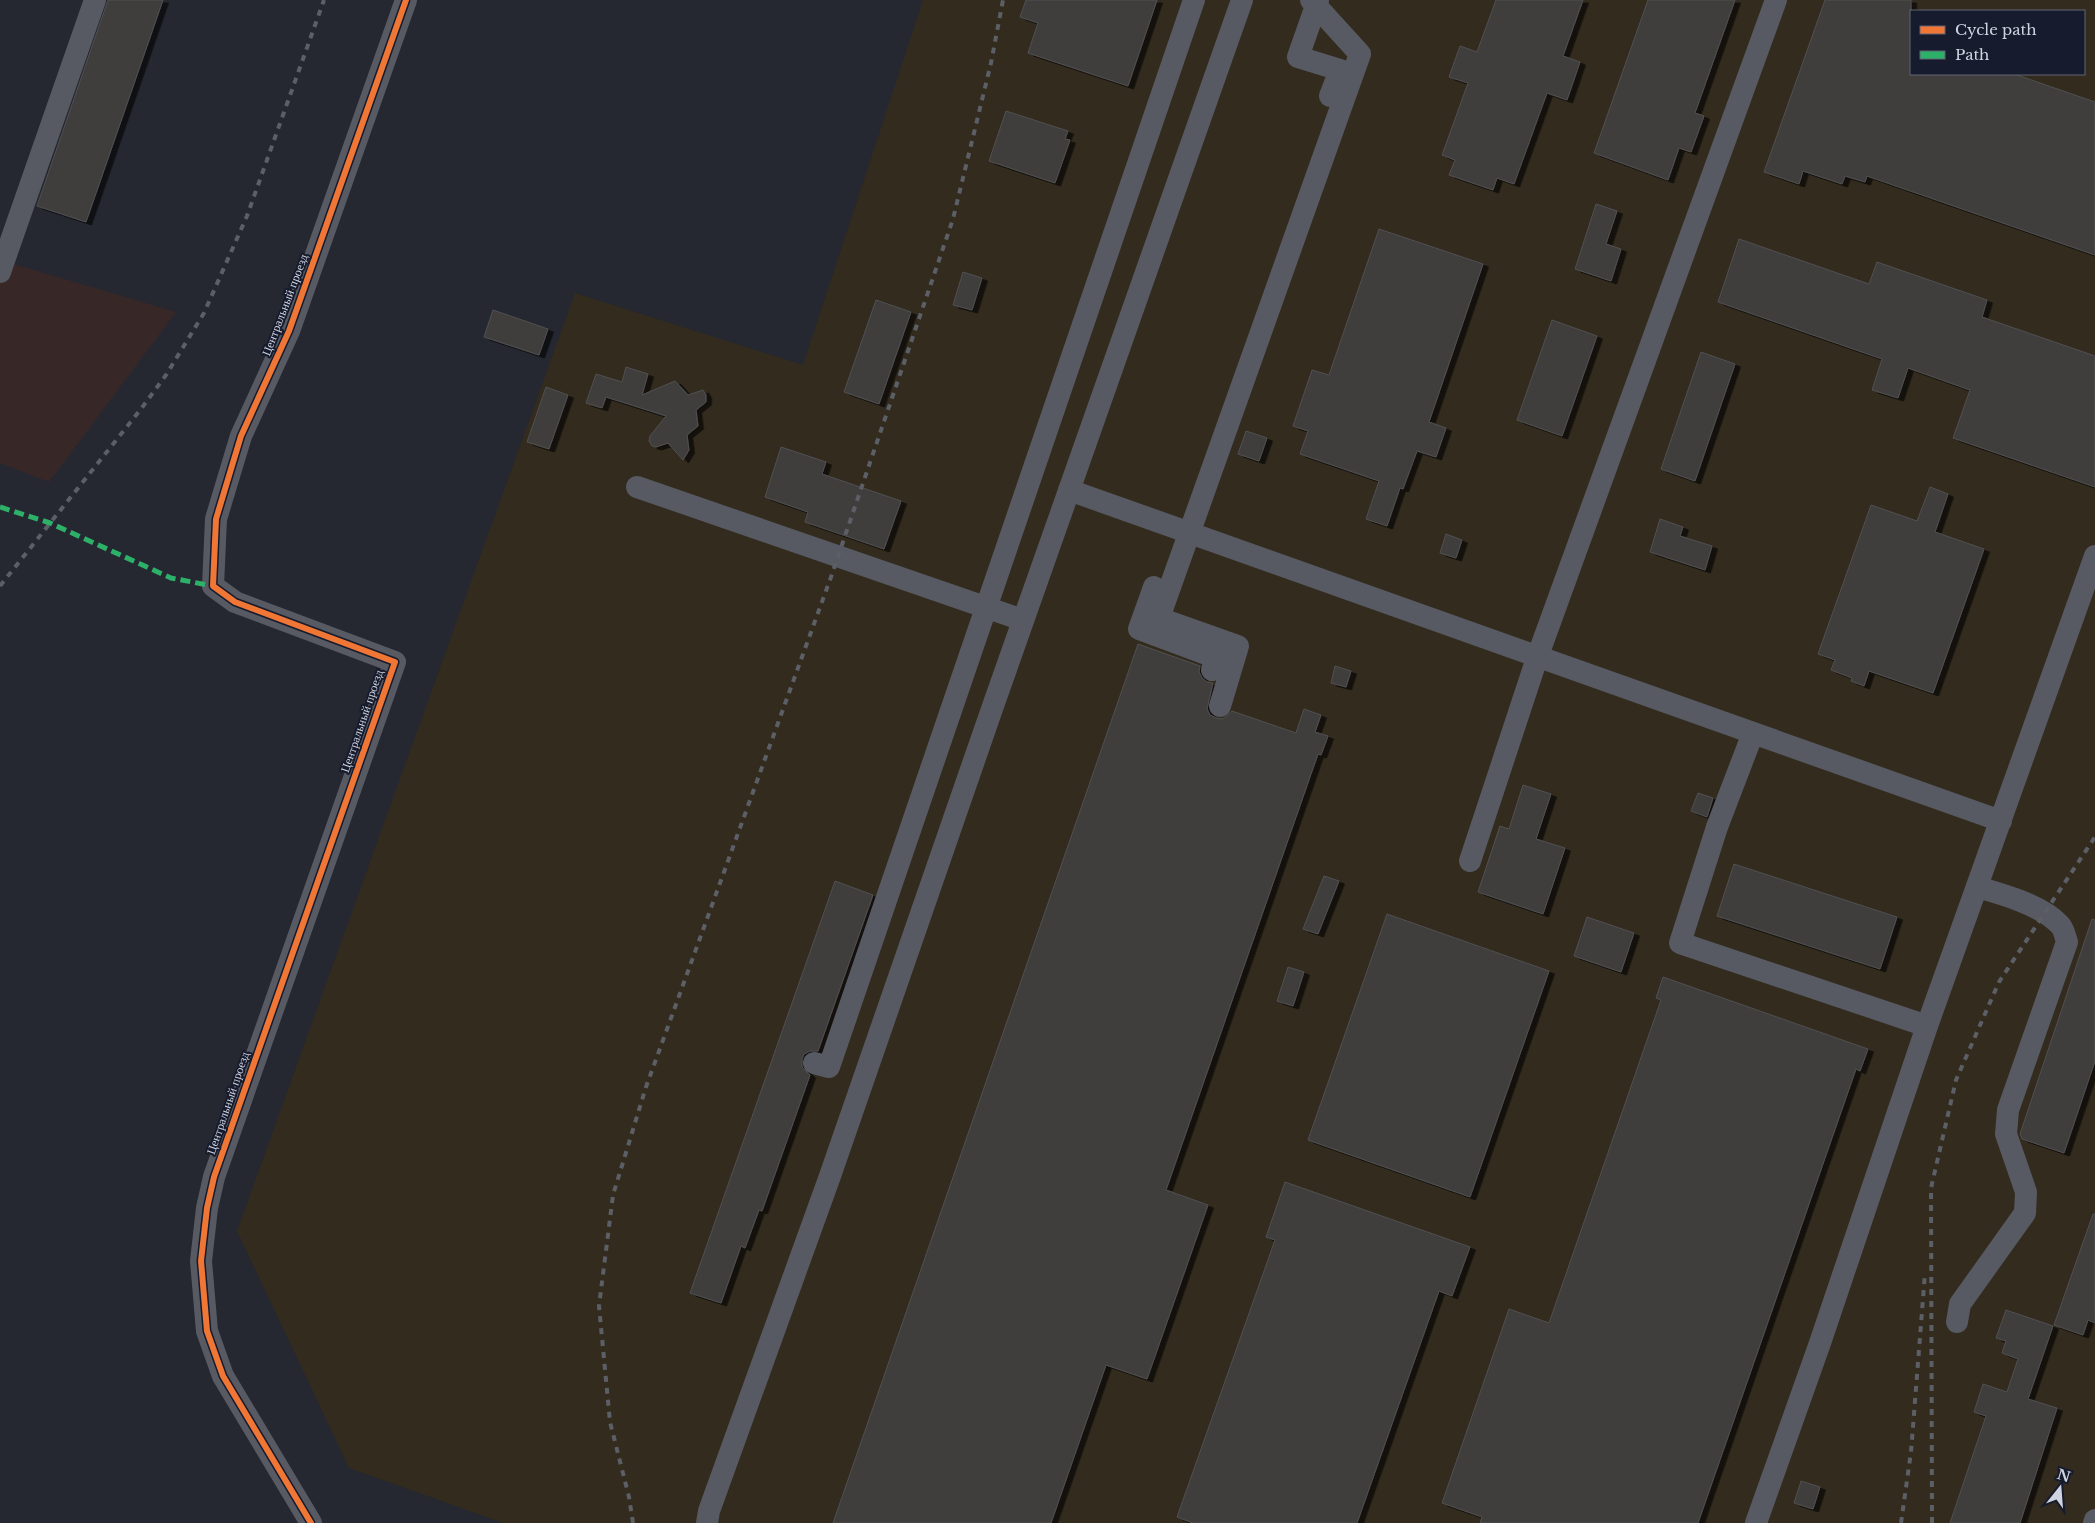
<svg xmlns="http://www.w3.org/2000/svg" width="2095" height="1523" font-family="'Libre Baskerville',serif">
	<defs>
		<filter id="shadow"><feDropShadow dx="5.5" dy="3" stdDeviation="0" flood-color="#0009"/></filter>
	</defs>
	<rect width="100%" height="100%" fill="#252831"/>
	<!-- commercial -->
	<path fill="#382727" d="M0,260l176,52 -127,170 -49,-19z"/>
	<!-- industrial -->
	<path fill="#322b1e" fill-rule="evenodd" d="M923,0h1172v1523h-1592l-154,-55 -112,-237 338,-938 228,72zM1911,11h173v63h-173z"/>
	<!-- building -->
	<path fill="#3f3d3c" stroke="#515052" filter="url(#shadow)" d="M108,0h55l-77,222 -49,-16z
		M1026,0h131l-29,86 -100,-33 10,-30 -18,-6z
		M1496,0h87l-20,56 17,6 -13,38 -20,-7 -33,91 -17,-6 -4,12 -44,-15 6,-15 -13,-5 26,-72 -19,-6 11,-31 17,6z
		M1648,0h87l-40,113 9,3 -13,36 -12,-4 -11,32 -74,-27z
		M1825,0h86v74h103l81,28v153l-228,-79 -2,6 -20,-6 -3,8 -39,-13 -4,13 -35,-12z
		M1006,111l62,20 -3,8 5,1 -15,43 -66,-22z
		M1596,204l21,7 -11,33 15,5 -10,32 -36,-12z
		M1379,229l104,35 -54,158 17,6 -10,29 -19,-6 -14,38 -3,-1 -13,38 -21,-7 13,-38 -79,-27 8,-23 -15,-5 19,-56 17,5z
		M1739,239l130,45 8,-22 110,38 -5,17 113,39v131l-142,-49 17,-48 -62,-22 -10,30 -26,-8 10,-31 -164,-57z
		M963,272l19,6 -10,32 -19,-5z
		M876,300l35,12 -32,92 -35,-12z
		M493,310l55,19 -9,26 -55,-18z
		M1552,320l45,16 -35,100 -45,-16z
		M1701,352l34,12 -40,117 -34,-12z
		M626,367l22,7 -6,21 33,-14 13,14 15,-5 3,5v7l-10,8 2,16 -11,9 2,15 -6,10 -15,-17 -12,4 -4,-1 -3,-5 1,-5 16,-20 -60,-19 -4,11 -16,-5 10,-29 26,8z
		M546,387l22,8 -19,54 -22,-7z
		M1246,431l21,7 -8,23 -21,-7z
		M781,447l45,15 -4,12 79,27 -17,48 -79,-27 3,-10 -43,-15z
		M1930,487l18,7 -13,38 49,17 -51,144 -64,-22 -5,15 -13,-5 1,-3 -21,-8 4,-10 -17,-6 53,-149 46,16z
		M1660,519l23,8 -3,9 32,10 -7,24 -55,-18z
		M1446,534l16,6 -6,18 -16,-5z
		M1138,644l62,22 -1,6 3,6 5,4 6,1 -6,26 3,6 6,3 7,1 9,-8 64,22 8,-24 17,6 -6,17 13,4 -7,19 -3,-1 -152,436 42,15 -61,174 -41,-14 -55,158h-218z
		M1335,666l16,5 -5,16 -15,-4z
		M1523,785l28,9 -15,45 29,9 -22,66 -65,-22 22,-66 9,3z
		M1698,793l15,5 -6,19 -16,-6z
		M1734,864l163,53 -17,52 -163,-53z
		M1324,876l15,5 -21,53 -15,-5z
		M835,881l38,14 -55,156h-8l-6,3 -2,5v8l8,8 -48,136 -3,-1 -14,38 -4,-2 -20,57 -31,-10z
		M1387,914l162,57 -79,226 -162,-57z
		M1587,917l47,16 -13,39 -47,-16z
		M2092,919l3,1v141l-31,92 -42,-14 -2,-5z
		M1288,967l16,5 -11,34 -16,-5z
		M1663,977l205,72 -8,22 -4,-2 -158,454h-218l2,-6 -40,-14 67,-194 40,14 112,-323 -5,-2z
		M1285,1182l185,65 -18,49 -13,-5 -82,232h-164l-16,-6 98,-277 -9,-3z
		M2093,1214h2v109l-7,-3 -5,15 -29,-10z
		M2006,1310l47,16 -25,73 29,9 -37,115h-70l36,-107 -12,-4 9,-28 24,8 11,-33 -16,-6 4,-12 -10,-3z
		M1801,1481l19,6 -7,22 -19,-6z"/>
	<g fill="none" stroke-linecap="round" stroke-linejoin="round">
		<!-- minor -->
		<path stroke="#575a62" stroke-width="22" d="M1318,0l-20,57 42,13 -10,26
			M0,272l95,-272
			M637,487l386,133
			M1069,490l932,331
			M1154,587l-15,42 78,29 -5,12
			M1220,706l18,-60 -79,-28 201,-564 -49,-54
			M1753,733l-36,94 -37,116 247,83
			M1470,861l67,-203 239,-658
			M814,1063l15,4 365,-1067
			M1957,1322l3,-18 65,-91 1,-21 -20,-58 2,-24 59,-168c-2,-6 -3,-14 -8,-18 -18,-19 -57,-30 -82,-37
			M311,1523l-88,-147 -16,-45 -6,-70 6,-53 7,-31 181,-515 -160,-60 -22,-16 3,-67 25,-83 48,-105 117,-331
			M707,1523l2,-12 121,-335 163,-470 249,-706
			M1756,1523l64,-180 107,-317 168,-470
			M2094,1523l1,-3"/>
		<!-- rail -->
		<path stroke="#5d5f67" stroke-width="4" stroke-dasharray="6 6" stroke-linecap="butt" d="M0,586l141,-177 25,-34 38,-62 43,-97 77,-216
			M633,1523l-4,-26 -19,-75 -11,-116 14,-111 33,-108 185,-510 122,-358 38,-156 12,-63
			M1901,1523l10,-71 14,-179
			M1932,1523l-1,-335 25,-108 43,-98 96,-145"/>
		<!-- quiet -->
		<path stroke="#2db169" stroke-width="5" stroke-dasharray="10 5" stroke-linecap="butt" d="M0,507l50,16 121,55 42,8"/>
		<!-- cycleway casing -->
		<g stroke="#161b2d" stroke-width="9">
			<path id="cycleway" d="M311,1523l-88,-147 -16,-45 -6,-70 6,-53 7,-31 181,-515 -160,-60 -22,-16 3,-67 25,-83 48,-105 117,-331"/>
		</g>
		<!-- cycleway -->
		<use href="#cycleway" stroke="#f07635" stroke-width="6"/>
	</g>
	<g text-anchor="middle" stroke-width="4" stroke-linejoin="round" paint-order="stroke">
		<!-- street labels -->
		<g font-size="12" fill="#d0d4e0" stroke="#161b2d">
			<text transform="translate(285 305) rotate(-69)" y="4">Центральный проезд</text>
			<text transform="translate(362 721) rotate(-71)" y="4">Центральный проезд</text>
			<text transform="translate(228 1103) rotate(-71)" y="4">Центральный проезд</text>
		</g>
	</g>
	<!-- legend -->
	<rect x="1910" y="10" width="175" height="65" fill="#161b2d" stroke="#606575"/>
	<rect x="1920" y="26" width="25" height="8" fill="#f07635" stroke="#606575"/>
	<text x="1955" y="35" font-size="15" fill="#d0d4e0">Cycle path</text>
	<rect x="1920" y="51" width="25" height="8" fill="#2db169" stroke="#606575"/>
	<text x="1955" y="60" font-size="15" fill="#d0d4e0">Path</text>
	<!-- north arrow -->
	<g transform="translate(2060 1488) rotate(17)" stroke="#161b2d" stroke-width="4" paint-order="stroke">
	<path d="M0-4L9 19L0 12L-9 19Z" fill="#d0d4e0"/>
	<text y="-8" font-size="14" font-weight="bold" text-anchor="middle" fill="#d0d4e0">N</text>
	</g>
</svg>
